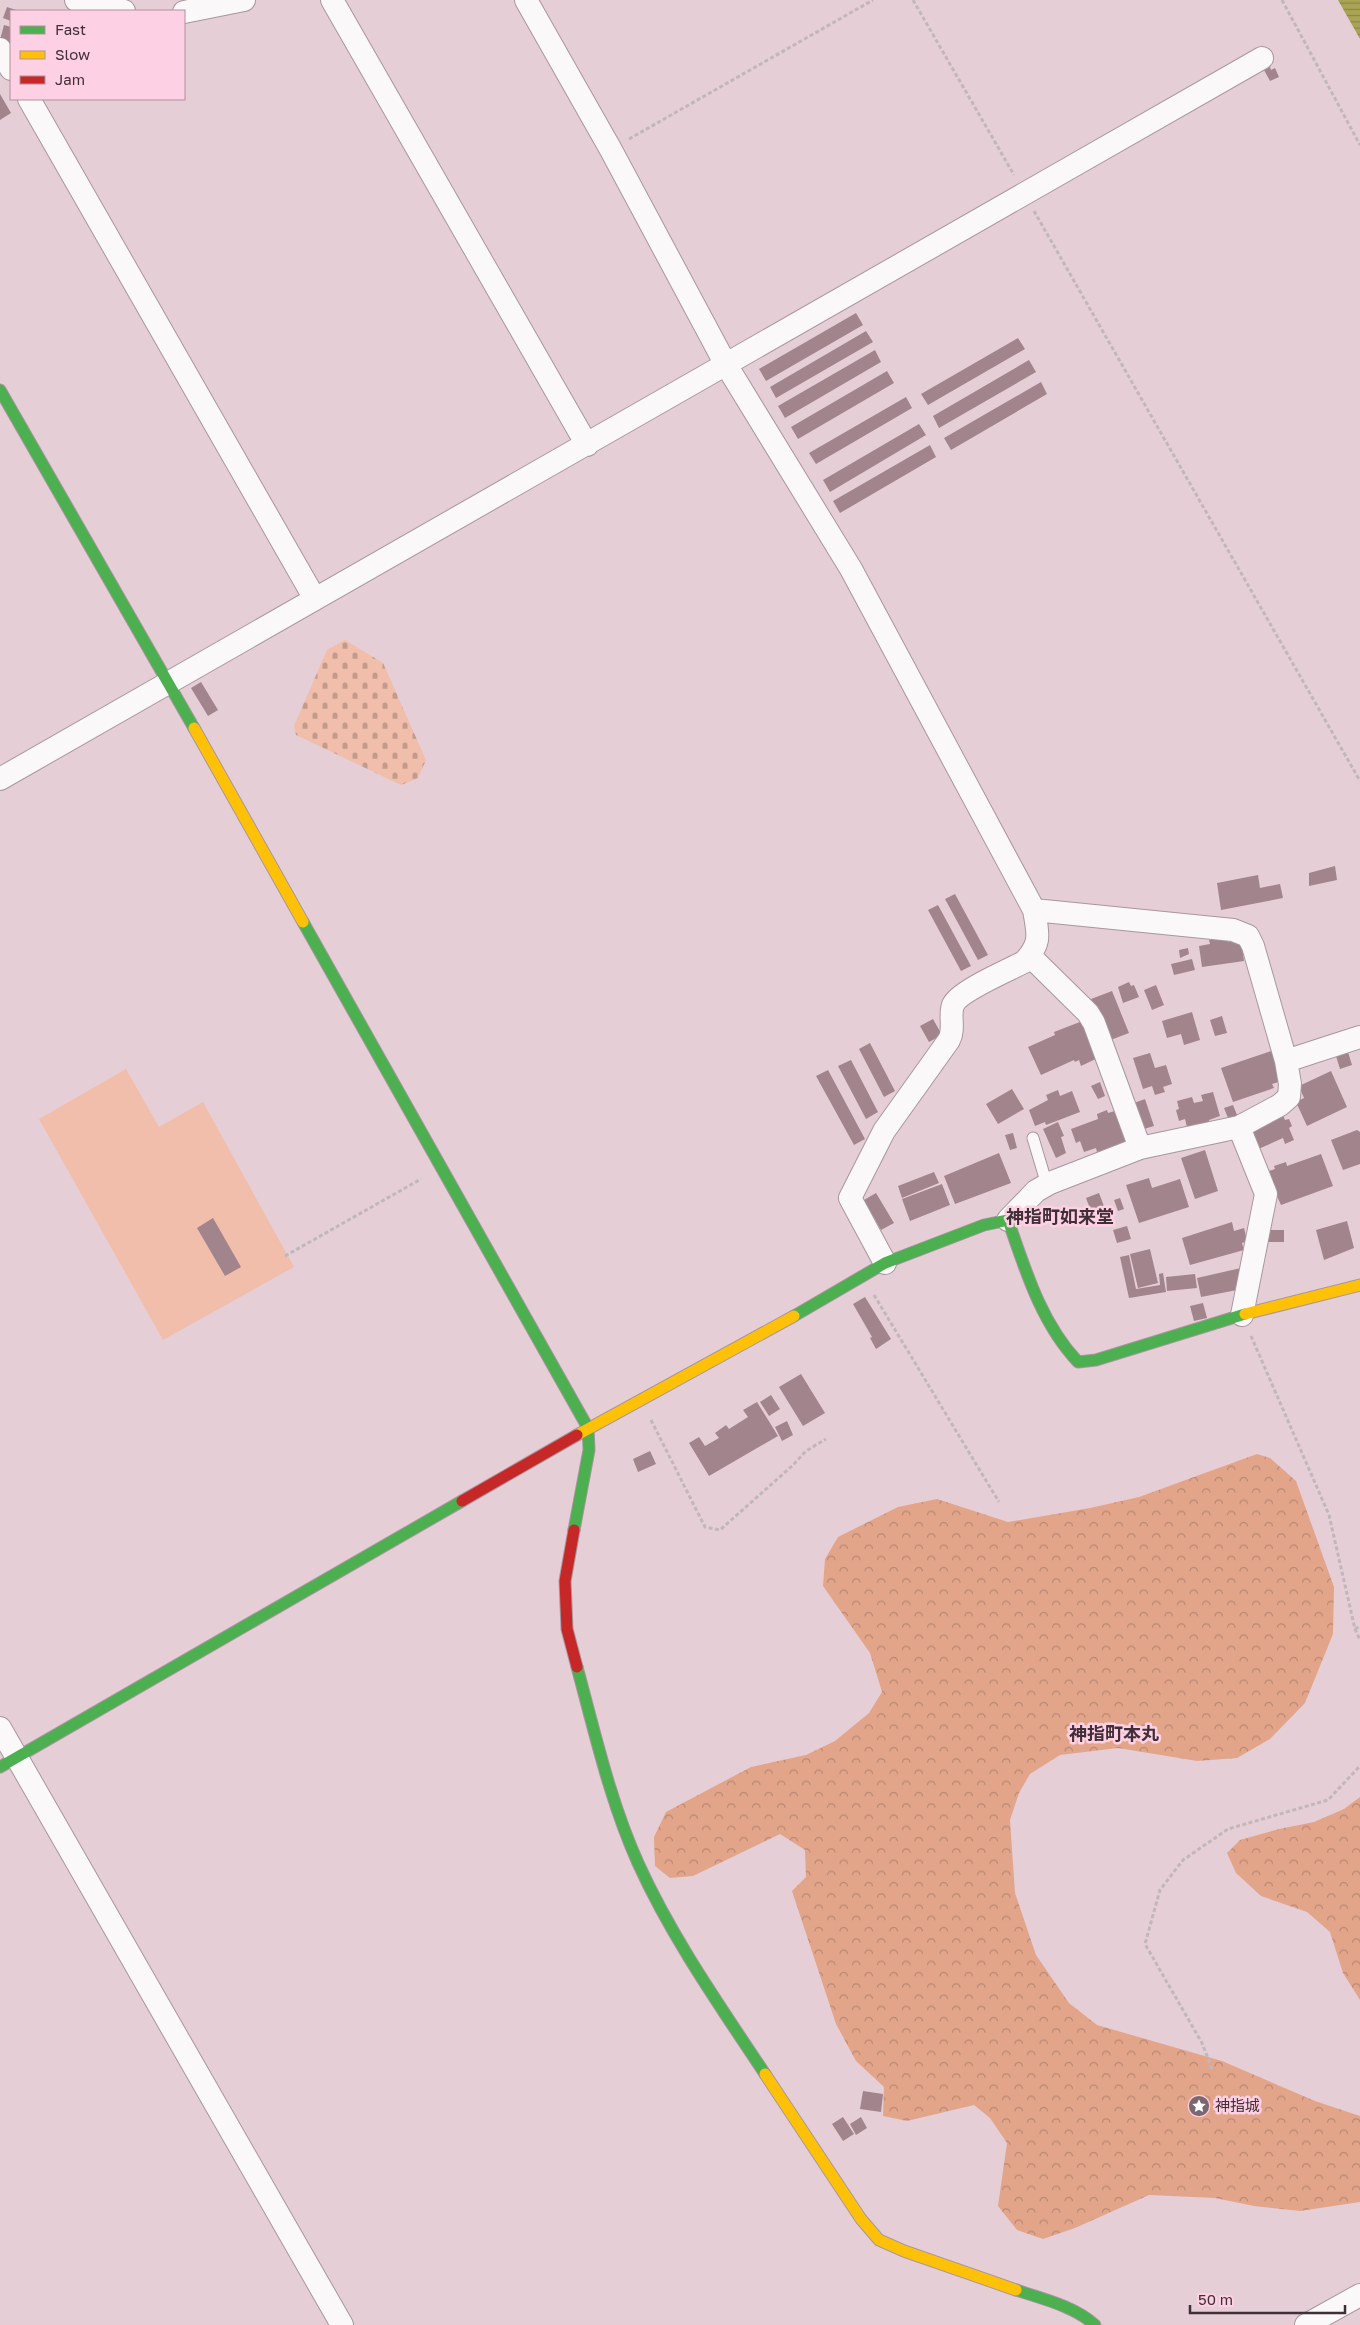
<svg xmlns="http://www.w3.org/2000/svg" width="1360" height="2325" font-family="'Golos Text','Noto Sans JP',sans-serif">
	<defs>
		<pattern id="forest-crowns" width="20" height="18" patternUnits="userSpaceOnUse" patternTransform="scale(1.25)"><rect width="20" height="18" fill="#e2a58a"/><path d="M2 6a3 3 0 1 1 6 0M12 15a3 3 0 1 1 6 0" fill="none" stroke="#b98772"/></pattern>
		<pattern id="cemetery-stones" width="16" height="16" patternUnits="userSpaceOnUse" patternTransform="scale(1.25)"><rect width="16" height="16" fill="#f0beaa"/><path d="M2 7V4a2 2 0 0 1 4 0v3zM10 15v-3a2 2 0 0 1 4 0v3z" fill="#c49b8b"/></pattern>
		<pattern id="water-rules" width="6" height="5" patternUnits="userSpaceOnUse" patternTransform="scale(1.25)"><rect width="6" height="5" fill="#a9a454"/><path d="M0 2.5h6" fill="none" stroke="#8b8646"/></pattern>
	</defs>
	<rect width="100%" height="100%" fill="#e6ced7"/>
	<!-- grass -->
	<path fill="#f0beaa" d="M126,1069l33,58 44,-25 91,165 -131,73 -124,-221z"/>
	<!-- forest -->
	<path fill="url(#forest-crowns)" d="M1257,1454l13,4 26,23 38,106 -1,47 -28,69 -35,36 -33,19 -40,3 -79,-13 -58,7 -30,19 -11,19 -9,27 5,73 21,62 33,48 28,22 125,36 93,40 45,15v86l-60,9 -46,-5 -39,-8 -66,-3 -74,33 -32,11 -26,-9 -19,-24 9,-63 -17,-25 -16,-13 -67,16 -24,-5 1,-29 -28,-26 -20,-37 -44,-133 14,-14 -1,-27 -25,-16 -87,42 -23,2 -15,-12 -1,-29 12,-25 85,-45 55,-12 29,-14 34,-28 13,-21 -12,-39 -47,-67 2,-27 13,-22 60,-30 39,-8 71,23 82,-14 49,-11z
		M1360,1797v203l-17,-27 -13,-41 -23,-20 -46,-16 -25,-23 -9,-20 13,-13 39,-11 35,-7 30,-13z"/>
	<!-- cemetery -->
	<path fill="url(#cemetery-stones)" d="M345,640l38,23 43,97 -8,18 -17,7 -105,-50 -2,-9 33,-76z"/>
	<!-- water -->
	<path fill="url(#water-rules)" d="M1338,0h22v39z"/>
	<!-- building -->
	<path fill="#a1848c" d="M7,7l12,4h-8v10l-8,-3z
		M4,25l7,2v16l-11,-3z
		M1270,67l1,3 4,-2 4,9 -9,4 -6,-11z
		M0,94l11,19 -11,7z
		M856,313l7,12 -97,56 -7,-12z
		M866,331l7,11 -97,56 -6,-11z
		M1018,338l7,11 -97,56 -7,-11z
		M875,350l6,12 -96,56 -7,-12z
		M1029,360l7,12 -97,56 -6,-12z
		M887,371l7,12 -96,56 -7,-12z
		M1041,382l6,12 -96,56 -7,-12z
		M906,397l6,11 -96,56 -7,-11z
		M919,424l7,11 -96,57 -7,-12z
		M930,445l6,12 -96,56 -7,-12z
		M201,682l17,28 -10,6 -17,-28z
		M1335,866l2,14 -28,6v-13z
		M1258,875l2,13 20,-4 3,14 -62,12 -4,-27z
		M955,894l33,61 -10,5 -33,-61z
		M938,905l33,61 -10,5 -33,-61z
		M1227,937l1,5 13,-2 3,21 -42,6 -3,-21 11,-2 -1,-4z
		M1188,948l1,6 -9,4 -1,-8z
		M1192,959l3,11 -21,5 -3,-11z
		M1129,982l2,4 3,-1 5,12 -16,6 -5,-16z
		M1156,985l8,20 -12,5 -8,-20z
		M1112,991l17,42 -21,8 -17,-42z
		M1192,1012l8,28 -16,5 -3,-11 -14,4 -5,-17z
		M1222,1016l5,17 -12,3 -5,-16z
		M933,1019l9,16 -13,7 -9,-16z
		M1085,1020l17,36 -21,10 -2,-6 -4,2 -1,-2 -33,15 -13,-28 27,-12 -1,-3z
		M870,1043l25,48 -11,6 -25,-48z
		M1274,1050l11,30 -13,4 2,4 -41,14 -12,-34z
		M1348,1052l4,13 -12,4 -4,-13z
		M1150,1053l5,15 11,-3 6,19 -9,3 2,5 -10,3 -3,-9 -9,3 -10,-31z
		M851,1060l27,52 -12,7 -28,-53z
		M828,1070l37,69 -11,6 -38,-69z
		M1331,1071l16,36 -40,19 -11,-24 8,-4 -5,-12z
		M1100,1082l5,14 -7,3 -7,-13z
		M1012,1089l12,20 -26,15 -12,-20z
		M1058,1090l2,6 12,-5 8,21 -34,13 -1,-3 -10,4 -6,-16 19,-10 -2,-5z
		M1213,1092l7,24 -11,4 1,5 -22,6 -3,-12 -6,2 -3,-11 3,-1 -2,-8 15,-4 2,6 9,-2 -2,-6z
		M1145,1099l9,27 -10,3 -10,-26z
		M1233,1105l6,15 -9,3 -6,-15z
		M1122,1109l11,30 -36,13 -1,-4 -12,4 -4,-11 -4,2 -5,-14 27,-10 -1,-5 10,-4 1,3z
		M1282,1113l3,7 4,-1 3,7 -3,2 5,12 -9,4 -2,-6 -29,13 -8,-19z
		M1058,1122l6,14 -3,1 5,16 -10,5 -13,-29z
		M1357,1130l3,2v32l-17,6 -12,-30z
		M1013,1133l4,15 -7,2 -5,-15z
		M1205,1150l13,41 -23,8 -14,-41z
		M999,1153l12,30 -56,21 -11,-28z
		M1321,1154l12,32 -52,19 -15,-33 9,-3 -1,-3 12,-4 1,4z
		M934,1172l5,11 -37,15 -4,-12z
		M1149,1178l3,10 28,-9 9,28 -50,16 -13,-38z
		M942,1184l8,21 -40,16 -8,-22z
		M876,1193l18,30 -13,7 -17,-30z
		M1099,1193l6,16 -13,5 -6,-16z
		M1120,1198l4,11 -6,2 -4,-11z
		M213,1218l28,49 -16,9 -28,-48z
		M1347,1221l7,27 -30,12 -8,-30z
		M1232,1222l2,9 10,-3 3,13 -5,2 2,7 -54,15 -8,-27z
		M1127,1226l4,13 -14,4 -4,-13z
		M1267,1230h17v12h-17z
		M1150,1249l8,34 -20,5 -8,-34z
		M1129,1255l7,34 24,-4 -1,-11 4,-1 3,19 -37,6 -9,-41z
		M1241,1268l-4,22 -36,7 -4,-19z
		M1195,1274l2,14 -30,3 -1,-14z
		M865,1297l26,42 -15,10 -6,-11 2,-1 -19,-33z
		M1203,1303l4,15 -13,3 -4,-15z
		M801,1374l24,39 -22,13 -24,-39z
		M771,1395l9,14 -11,7 -9,-14z
		M757,1402l21,34 -69,40 -20,-33 10,-6 6,9 14,-8 -4,-5 11,-8 3,4 19,-12 -5,-7z
		M787,1421l6,14 -11,6 -7,-14z
		M650,1451l6,13 -18,8 -5,-13z
		M863,2091l20,3 -2,18 -21,-3z
		M843,2117l11,17 -11,7 -11,-17z
		M861,2117l6,11 -11,7 -6,-11z"/>
	<g fill="none" stroke-linecap="round" stroke-linejoin="round">
		<!-- lane casing -->
		<g stroke="#a8969e" stroke-width="13">
			<path id="lane" d="M1033,1138l14,47"/>
		</g>
		<!-- street casing -->
		<g stroke="#a8969e" stroke-width="24">
			<path id="street" d="M76,0l48,11
				M332,0l255,445
				M526,0l85,150 114,213 126,206 183,341c4,24 8,33 -10,52 -15,8 -65,29 -71,43 -4,11 2,24 -4,35l-65,91 -34,67 35,65
				M184,12l60,-12
				M0,49l11,20
				M29,99l286,500
				M0,779l1262,-721
				M1034,910l199,20 15,6 5,10 33,115
				M1030,956l58,57 6,10 46,125
				M1239,1127l27,67 -24,121
				M1008,1220l28,-29 14,-8 90,-35 99,-21 41,-22 9,-8 1,-13 -4,-23 74,-24
				M0,1728l342,597
				M1306,2325l54,-30"/>
		</g>
		<!-- fast casing -->
		<g stroke="#a8969e" stroke-width="13">
			<path id="fast" d="M0,390l194,338
				M303,922l285,506 1,22 -15,80
				M794,1316l91,-53 99,-38 24,-5c17,49 33,103 70,142l18,-2 149,-46
				M577,1667c18,66 33,134 61,196 34,75 82,143 127,211
				M0,1767l462,-266
				M1016,2290c27,9 58,16 79,35"/>
		</g>
		<!-- slow casing -->
		<g stroke="#a8969e" stroke-width="13">
			<path id="slow" d="M194,728l109,194
				M1245,1314l115,-29
				M577,1435l217,-119
				M765,2074l96,145 18,21 25,11 112,39"/>
		</g>
		<!-- jam casing -->
		<g stroke="#a8969e" stroke-width="13">
			<path id="jam" d="M462,1501l115,-66
				M574,1530l-9,51 2,48 10,38"/>
		</g>
		<!-- path -->
		<path stroke="#c1b7bb" stroke-width="3" stroke-dasharray="4 2.5" stroke-linecap="butt" d="M913,0l101,175
			M1282,0l78,145
			M629,139l244,-139
			M1034,211l326,570
			M285,1256l136,-77
			M874,1295l125,207
			M1251,1336l78,179 26,114 5,11
			M651,1420l54,107 15,3 72,-64 14,-15 20,-12
			M1355,1629l5,-3
			M1212,2069l-10,-26 -57,-99 15,-54 23,-30 45,-31 100,-29 32,-34"/>
		<!-- lane -->
		<use href="#lane" stroke="#fbf8f9" stroke-width="11"/>
		<!-- street -->
		<use href="#street" stroke="#fbf8f9" stroke-width="22"/>
		<!-- fast -->
		<use href="#fast" stroke="#4caf50" stroke-width="11"/>
		<!-- slow -->
		<use href="#slow" stroke="#ffc107" stroke-width="11"/>
		<!-- jam -->
		<use href="#jam" stroke="#c62828" stroke-width="11"/>
	</g>
	<!-- icons -->
	<defs>
		<g id="sight-disc" transform="scale(1.125)"><circle r="9.5" fill="#7b676f" stroke="#fed0e3"/><path d="M0-6L1.8-2.2L6-1.7L2.9 1.2L3.7 5.4L0 3.3L-3.7 5.4L-2.9 1.2L-6-1.7L-1.8-2.2Z" fill="#fff"/></g>
	</defs>
	<g fill-rule="evenodd">
		<use href="#sight-disc" x="1199" y="2106"/>
	</g>
	<g text-anchor="middle" stroke-width="5" stroke-linejoin="round" paint-order="stroke">
		<!-- poi labels -->
		<g font-size="15" fill="#412f37" stroke="#fed0e3" text-anchor="start">
			<text x="1215" y="2111">神指城</text>
		</g>
		<!-- quarter labels -->
		<g font-size="18" font-weight="bold" fill="#412f37" stroke="#fed0e3">
			<text x="1060" y="1223">神指町如来堂</text>
			<text x="1114" y="1740">神指町本丸</text>
		</g>
	</g>
	<!-- legend -->
	<rect x="10" y="10" width="175" height="90" fill="#fed0e3" stroke="#b2909e"/>
	<rect x="20" y="26" width="25" height="8" fill="#4caf50" stroke="#b2909e"/>
	<text x="55" y="35" font-size="15" fill="#412f37">Fast</text>
	<rect x="20" y="51" width="25" height="8" fill="#ffc107" stroke="#b2909e"/>
	<text x="55" y="60" font-size="15" fill="#412f37">Slow</text>
	<rect x="20" y="76" width="25" height="8" fill="#c62828" stroke="#b2909e"/>
	<text x="55" y="85" font-size="15" fill="#412f37">Jam</text>
	<!-- scale -->
	<path d="M1190 2305v8h155v-8" fill="none" stroke="#412f37" stroke-width="2.5"/>
	<text x="1198" y="2305" font-size="15" fill="#412f37" stroke="#fed0e3" stroke-width="4" paint-order="stroke">50 m</text>
</svg>
